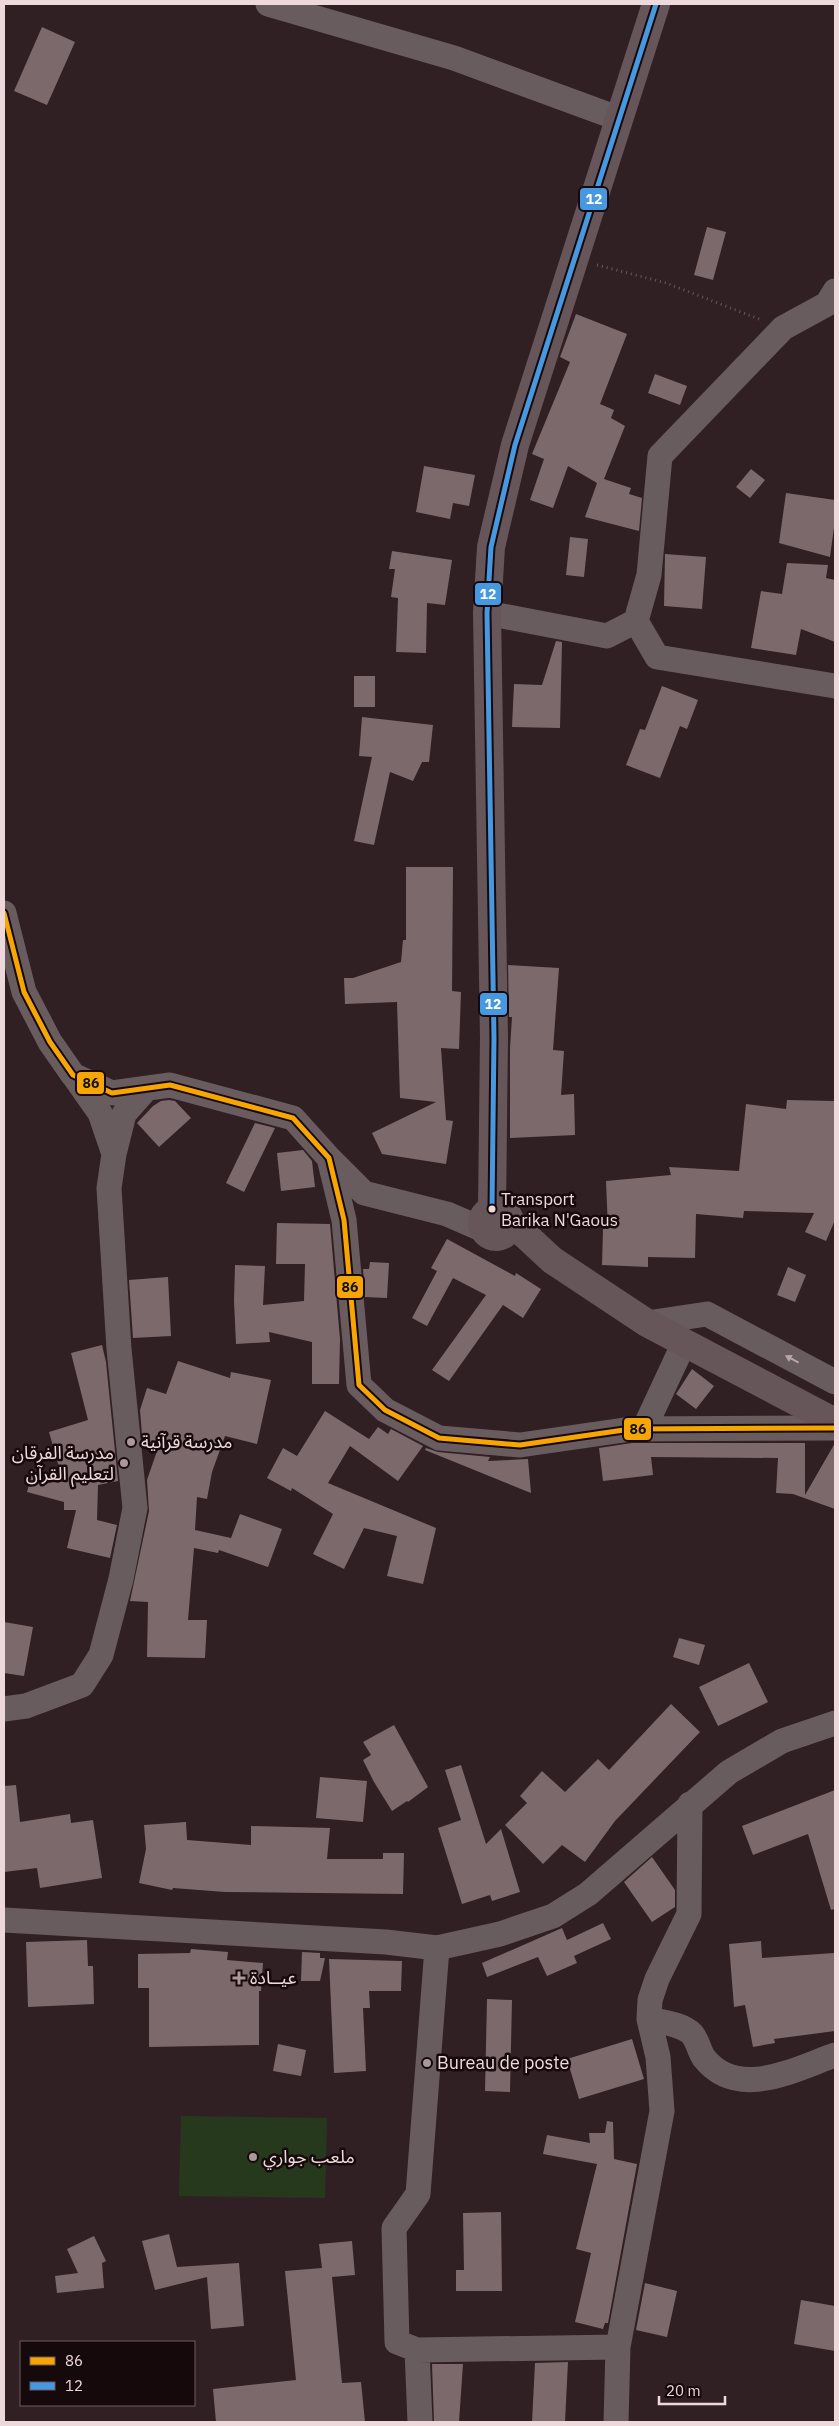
<svg xmlns="http://www.w3.org/2000/svg" width="839" height="2426" font-family="'IBM Plex Sans','Noto Sans Arabic',sans-serif">
	<rect width="100%" height="100%" fill="#302023"/>
	<!-- green -->
	<path fill="#27391d" d="M181,2116l146,2 -2,80 -146,-2z"/>
	<!-- building -->
	<path fill="#7c696c" d="M42,27l33,15 -28,63 -33,-14z
		M707,227l19,5 -13,48 -19,-5z
		M576,314l51,20 -27,70 14,6 -3,8 14,8 -21,53 27,9 -2,6 13,4 -3,33 -54,-14 12,-34 -29,-17 -15,42 -23,-8 14,-41 -12,-5 38,-92 -10,-5z
		M655,374l32,12 -7,19 -32,-12z
		M424,466l51,9 -6,31 -16,-3 -3,16 -34,-7z
		M751,469l14,11 -15,18 -14,-11z
		M786,493l49,7v20l-5,37 -51,-14z
		M570,537l18,2 -4,38 -18,-2z
		M392,551l60,9 -7,45 -18,-2 -1,50 -30,-1 2,-54 -7,-1 4,-28h-6z
		M665,554l41,3 -4,52 -38,-3z
		M787,563l41,2 -2,13 9,2v62l-34,-13 -5,26 -45,-7 10,-57 21,3z
		M556,641l6,1 -2,86 -48,-1 2,-43 28,1z
		M354,676h21v31h-21z
		M662,686l36,14 -11,29 -7,-3 -20,52 -34,-13 14,-36 5,1z
		M362,717l71,8 -4,37h-7l-9,19 -23,-9 -16,73 -20,-4 18,-84 -13,-1z
		M406,867h47l-1,124 9,1 -2,57 -18,-1 5,72 7,1 -7,43 -64,-10 -10,-21 64,-31 -36,-4 -3,-96 -52,2 -1,-26h9l48,-16 2,-22h3z
		M508,965l51,3 -6,82 11,1 -3,44 13,-1 1,41 -65,3v-90l2,-31h-3z
		M169,1100l6,1 16,17 -32,29 -22,-24 16,-17 8,-5z
		M787,1100l48,1v119l-9,21 -21,-9 9,-19 -70,-2 -1,7 -47,-4 -1,44 -47,-1v10l-46,-2 1,-36h5l-2,-48 65,-6 -2,-8 70,4 7,-67 40,5z
		M255,1123l20,5 -31,64 -18,-9z
		M303,1150l9,11 3,26 -34,4 -4,-38z
		M277,1223l53,1 10,115 -1,45h-27v-42l-43,-10 1,10 -34,2 -2,-43 1,-36 30,1 -2,39 41,-4 1,-37h-29z
		M447,1239l68,37 1,-3 25,16 -18,29 -20,-13 -54,76 -17,-11 54,-75 -33,-17 -26,48 -15,-8 25,-47 -6,-3z
		M370,1262l19,1 -2,35 -22,-1 -2,-28h6z
		M788,1267l18,8 -11,27 -18,-7z
		M168,1277l3,59 -38,2 -4,-58z
		M102,1345l4,17 12,119 -20,4 -1,35 20,5 -7,33 -43,-10 9,-38h-12v-8l-37,-10 5,-18 31,7 -14,-49 39,-12 -17,-67z
		M178,1361l52,17 1,-6 40,8 -14,64 -32,-8 -13,36 -5,27 -10,-2 -2,33 36,8 9,-24 42,15 -14,38 -49,-17 -1,3 -24,-5 -6,72h19l-2,38 -58,-1 1,-55 -18,-1 19,-90 -2,-31 10,-29 -14,-4 -3,-37 7,-22 19,6z
		M692,1369l22,17 -18,23 -20,-15z
		M325,1411l44,28 9,-12 10,7 3,-5 32,17 -25,35 -48,-35 -22,37 108,45 -13,56 -36,-8 10,-40 -33,-8 -20,41 -31,-15 20,-40 -41,-26 -1,3 -24,-13 16,-30 14,8z
		M632,1443h173v52l30,-52v66l-42,-15 -17,-1 2,-35 -127,-1 2,18 -50,6 -4,-33z
		M426,1448l12,4 52,5 -2,4 40,-2 3,34 -106,-43z
		M4,1622l29,5 -9,49 -20,-3z
		M679,1638l26,7 -6,20 -26,-8z
		M749,1663l19,39 -50,24 -19,-39z
		M671,1704l29,28 -85,89 -30,41 -23,-17 -19,19 -38,-39 22,-22 -7,-7 22,-25 23,21 33,-33 11,11z
		M394,1725l34,62 -20,15 -1,-1 -15,10 -18,-29 -11,-22 8,-5 -8,-13z
		M461,1765l25,79 15,-15 19,63 -28,9 -2,-6 -28,9 -24,-76 23,-8 -16,-50z
		M320,1777l47,4 -4,41 -47,-4z
		M16,1785l4,37 50,-8 1,9 22,-3 9,58 -62,10 -3,-20 -33,4v-86z
		M835,1790v119l-4,1 -23,-76 -55,21 -11,-29z
		M186,1822l1,18 64,5v-19l79,2 -3,31h56v-6h21l-1,41 -178,-2 -52,-4 -1,2 -33,-7 7,-34 -2,-24z
		M652,1857l23,33v17l-23,15 -28,-40z
		M603,1923l8,16 -37,17 3,7 -30,13 -9,-19 -51,20 -5,-14 80,-35 5,12z
		M87,1940l1,26h5l1,38 -66,3 -2,-65z
		M761,1941l1,17 72,-5 1,78 -61,8 1,4 -22,4 -8,-42 -11,2 -5,-63z
		M191,1949l37,3 -1,8 36,3 -2,28h-2v54l-110,2v-59h-11v-34l52,-1z
		M302,1952l18,1v5h5l-5,23h-19z
		M329,1959l73,2 -1,30h-32l1,17h-7l3,63 -32,2z
		M487,1999l25,1 -2,92 -25,-1z
		M632,2039l12,40 -65,20 -12,-40z
		M278,2044l28,6 -5,26 -28,-5z
		M607,2121l6,1 1,37 23,5 -29,159h-3l-2,6 -28,-7 16,-69 -15,-4 21,-85 -54,-10 4,-19 43,8 -1,-10h16z
		M501,2212l1,79h-46v-21h8l-1,-57z
		M169,2234l8,33 62,-4 5,63 -33,3 -4,-52 -52,13 -13,-49z
		M94,2236l12,25 -4,2 2,25 -47,5 -2,-17 23,-3 -11,-24z
		M352,2241l3,34 -23,2 10,106 19,-1 4,40h-149l-3,-33 83,-9 -11,-109 37,-3 -3,-24z
		M645,2283l32,8 -10,46 -31,-7z
		M801,2300l34,6v45l-41,-7z
		M568,2362l-3,60h-33l3,-59z
		M432,2364h31l-4,58h-25z"/>
	<g fill="none" stroke-linecap="round" stroke-linejoin="round">
		<!-- path -->
		<path stroke="#66595b" stroke-width="3" stroke-dasharray="1 4" stroke-linecap="butt" d="M597,265l69,18 93,36"/>
		<!-- minor -->
		<path stroke="#695c5e" stroke-width="25" d="M268,4l186,54 166,61
			M487,613l120,23 29,-15 13,-46 11,-119 123,-128 44,-24 8,-13
			M636,621l21,36 178,29
			M4,913l20,79 26,50 23,33 39,18 58,-8 123,33 36,40 15,62 15,165 26,25 54,28 81,7 111,-16 204,-1
			M74,1076l26,37 14,41
			M329,1158l35,35 83,21 37,16
			M647,1323l60,-9 128,68
			M644,1429l40,-86
			M4,1709l22,-3 56,-21 19,-30 20,-76 14,-71 -16,-159 -10,-161 5,-34 10,-40 23,-26
			M4,1920l382,22 51,6 63,-14 53,-18 35,-22 141,-122 53,-31 53,-18
			M437,1948l-19,246 -24,34 3,114 20,8 201,-3 44,-236 -4,-54 -9,-38 1,-19 7,-21 32,-65 1,-110
			M649,2019c13,3 33,5 43,15 6,7 7,17 12,24 34,43 91,11 131,-3
			M417,2350l3,72
			M616,2422l2,-75"/>
		<!-- major -->
		<path stroke="#675659" stroke-width="28" d="M482 1223a14 14 0 1 1 28 0a14 14 0 1 1-28 0Z
			M492,1209l2,-171 -7,-425 4,-66 24,-102 141,-441
			M510,1221l42,39 95,63 188,99"/>
		<!-- bus-1 casing -->
		<g stroke="#16090b" stroke-width="9">
			<path id="bus-1" d="M4,913l20,79 26,50 23,33 39,18 58,-8 123,33 36,40 15,62 15,165 26,25 54,28 81,7 111,-16 204,-1"/>
		</g>
		<!-- bus-2 casing -->
		<g stroke="#16090b" stroke-width="9">
			<path id="bus-2" d="M492,1209l2,-171 -7,-425 4,-66 24,-102 141,-441"/>
		</g>
		<!-- bus-1 -->
		<use href="#bus-1" stroke="#f7a600" stroke-width="5"/>
		<!-- bus-2 -->
		<use href="#bus-2" stroke="#4699e1" stroke-width="5"/>
	</g>
	<!-- one-way arrows -->
	<defs><path id="oneway-solid" d="M-6-.8H1V-3.2L6.5 0L1 3.2V.8H-6Z" transform="scale(1.25)"/></defs>
	<use fill="#b8a6a9" href="#oneway-solid" transform="translate(792 1359) rotate(-152)"/>
	<!-- markers -->
	<circle fill="#edd8db" stroke="#16090b" stroke-width="2" cx="492" cy="1209" r="4.5"/>
	<g fill="#ab989b" stroke="#16090b" stroke-width="2">
		<circle cx="131" cy="1442" r="5"/>
		<circle cx="124" cy="1463" r="5"/>
		<path d="M236.5 1970.5h5v5h5v5h-5v5h-5v-5h-5v-5h5z"/>
		<circle cx="427" cy="2063" r="5"/>
		<circle cx="253" cy="2157" r="5"/>
	</g>
	<g text-anchor="middle" stroke-width="5" stroke-linejoin="round" paint-order="stroke">
		<!-- bus labels -->
		<g font-size="17" fill="#edd8db" stroke="#16090b" text-anchor="start">
			<text x="501" y="1205">Transport<tspan x="501" dy="21">Barika N'Gaous</tspan></text>
		</g>
		<!-- poi labels -->
		<g font-size="18" fill="#edd8db" stroke="#16090b" text-anchor="start">
			<text x="141" y="1448">مدرسة قرآنية</text>
			<text x="114" y="1459" text-anchor="end">مدرسة الفرقان<tspan x="114" dy="21">لتعليم القرآن</tspan></text>
			<text x="250" y="1984">عيــادة</text>
			<text x="437" y="2069">Bureau de poste</text>
			<text x="263" y="2163">ملعب جواري</text>
		</g>
	</g>
	<g stroke="#16090b" stroke-width="2">
		<rect x="579" y="187" width="29" height="24" rx="5" fill="#4699e1"/>
		<rect x="474" y="582" width="28" height="24" rx="5" fill="#4699e1"/>
		<rect x="479" y="992" width="29" height="24" rx="5" fill="#4699e1"/>
		<rect x="76" y="1071" width="29" height="24" rx="5" fill="#f7a600"/>
		<rect x="336" y="1275" width="28" height="24" rx="5" fill="#f7a600"/>
		<rect x="623" y="1417" width="29" height="24" rx="5" fill="#f7a600"/>
	</g>
	<g font-size="14" text-anchor="middle" font-weight="bold" fill="#fff">
		<text x="594" y="204">12</text>
		<text x="488" y="599">12</text>
		<text x="493" y="1009">12</text>
	</g>
	<g font-size="14" text-anchor="middle" font-weight="bold" fill="#111">
		<text x="91" y="1088">86</text>
		<text x="350" y="1292">86</text>
		<text x="638" y="1434">86</text>
	</g>
	<!-- border -->
	<rect width="839" height="2426" fill="none" stroke="#edd8db" stroke-width="10"/>
	<!-- legend -->
	<rect x="20" y="2341" width="175" height="65" fill="#16090b" stroke="#6c5c5e"/>
	<rect x="30" y="2357" width="25" height="8" fill="#f7a600" stroke="#6c5c5e"/>
	<text x="65" y="2366" font-size="15" fill="#edd8db">86</text>
	<rect x="30" y="2382" width="25" height="8" fill="#4699e1" stroke="#6c5c5e"/>
	<text x="65" y="2391" font-size="15" fill="#edd8db">12</text>
	<!-- scale -->
	<path d="M659 2396v8h66v-8" fill="none" stroke="#edd8db" stroke-width="2.5"/>
	<text x="666" y="2396" font-size="15" fill="#edd8db" stroke="#16090b" stroke-width="4" paint-order="stroke">20 m</text>
</svg>
